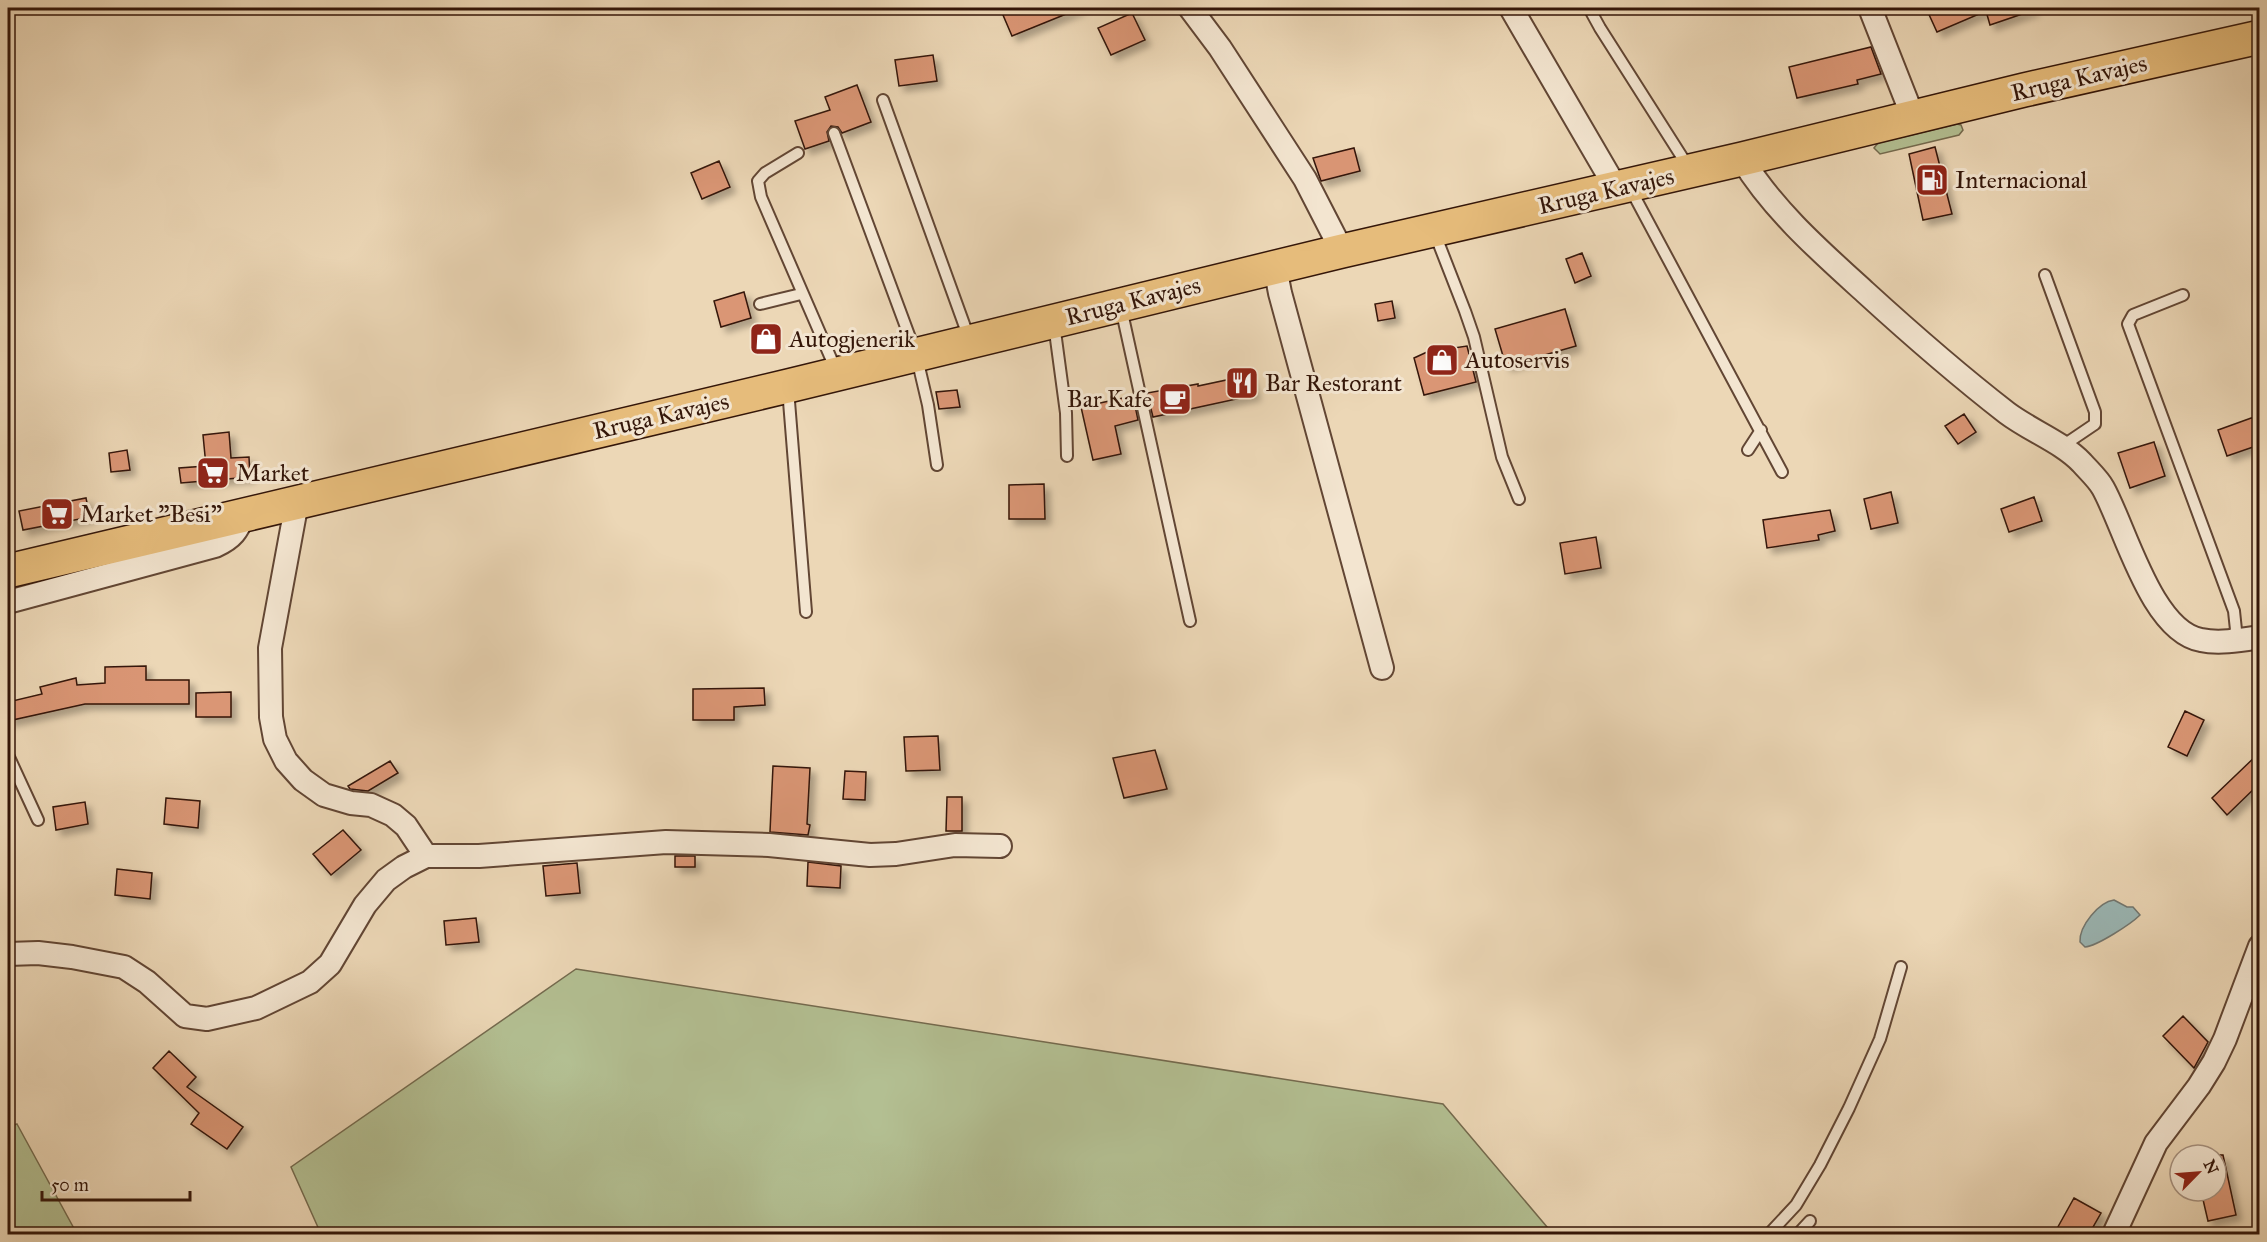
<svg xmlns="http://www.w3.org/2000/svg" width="2267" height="1242" font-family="'IM FELL Great Primer',serif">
	<defs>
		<filter id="shadow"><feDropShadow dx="5.5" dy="5.5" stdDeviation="3" flood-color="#0004"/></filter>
	</defs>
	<rect width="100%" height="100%" fill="#ecd7b6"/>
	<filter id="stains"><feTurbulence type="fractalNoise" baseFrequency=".00333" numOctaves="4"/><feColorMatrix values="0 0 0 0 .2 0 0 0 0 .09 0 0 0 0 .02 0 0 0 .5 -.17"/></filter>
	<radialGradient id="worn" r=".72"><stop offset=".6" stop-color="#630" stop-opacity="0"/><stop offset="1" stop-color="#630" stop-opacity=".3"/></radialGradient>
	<!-- green -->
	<path fill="#b3bf92" stroke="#746a4e" stroke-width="1.5" d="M1957,124l4,1 2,5 -4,5 -79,19 -6,-6 4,-5z
		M576,969l867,135 110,130h-1232l-30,-67z
		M17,1124l60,110h-69v-107z"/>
	<!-- water -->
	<path fill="#9bb8b7" stroke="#727771" stroke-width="1.5" d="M2114,900l13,7h6l7,8c-9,9 -43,31 -55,32l-5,-5c-1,-16 19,-40 34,-42z"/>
	<!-- building -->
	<path fill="#da9675" stroke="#341609" stroke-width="1.5" filter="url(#shadow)" d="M1000,8h81l-69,28z
		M1926,8h107l1,2 -44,15 -4,-14 -49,21z
		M1132,13l13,27 -34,15 -13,-27z
		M1871,47l10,27 -24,6 1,4 -61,14 -8,-31z
		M933,55l4,26 -38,5 -4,-26z
		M857,85l14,37 -29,11 -4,-6 -7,-1 -4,6 2,9 -24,8 -10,-28 35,-11 -5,-13z
		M1935,147l17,67 -29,6 -14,-66z
		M1354,148l6,23 -39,10 -8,-23z
		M719,161l11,26 -28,12 -11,-26z
		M1582,253l9,23 -16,7 -9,-24z
		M744,292l7,26 -30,9 -7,-26z
		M1392,301l3,17 -17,3 -3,-17z
		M1565,309l11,37 -70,20 -11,-37z
		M1467,346l9,36 -52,13 -10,-37 13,-6z
		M1250,375l5,20 -102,22 -6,-24 51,-9v2z
		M957,390l3,17 -21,2 -3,-17z
		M1133,396l5,24 -23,6 6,28 -28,6 -12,-53z
		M1964,414l12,18 -18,12 -13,-18z
		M2254,417l5,15v13l-32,11 -9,-26z
		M229,432l2,26 18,-1 1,20 -69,6 -2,-15 27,-2 -3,-31z
		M2154,442l11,34 -35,12 -12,-35z
		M127,450l3,20 -19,2 -2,-19z
		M1044,484l1,35h-36v-34z
		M1891,492l7,31 -27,6 -7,-30z
		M2034,497l8,24 -33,11 -8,-23z
		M86,498l4,19 -67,13 -4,-19z
		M1830,510l5,21 -17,4 1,5 -52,8 -4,-28z
		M1596,537l5,31 -36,6 -5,-31z
		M146,666v14h43v24h-104l-77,17v-19l34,-8 -2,-7 36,-9 1,7 28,-2v-16z
		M764,688l1,17 -31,2v13h-41v-31z
		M231,692v25h-35v-24z
		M2185,711l19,9 -17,36 -19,-9z
		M938,736l2,34 -34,1 -2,-34z
		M1155,750l12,39 -43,9 -11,-40z
		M2259,753v31l-32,31 -15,-17z
		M390,761l8,12 -30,18 -18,-2 -2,-3z
		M773,766l37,2 -3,56 3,1 -2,10 -38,-3z
		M845,771l21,1 -1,28 -22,-1z
		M947,797h15v34h-16z
		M166,798l34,3 -2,27 -34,-4z
		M85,802l3,22 -32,6 -3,-23z
		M343,830l18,20 -30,25 -18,-21z
		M675,856h20v11h-20z
		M808,862l33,4 -1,22 -33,-2z
		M577,863l3,30 -34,3 -3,-30z
		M117,869l35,4 -2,26 -35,-4z
		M476,918l3,24 -33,3 -2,-24z
		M2183,1016l25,26 -14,26 -31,-32z
		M169,1051l27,26 -9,10 56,40 -16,22 -36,-25 8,-11 -46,-45z
		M2216,1155h7l13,60 -28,6 -7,-30h15z
		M2074,1198l27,15 -12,21h-35z"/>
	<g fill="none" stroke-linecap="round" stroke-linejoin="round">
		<!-- lane casing -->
		<g stroke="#624634" stroke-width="14">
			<path id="lane" d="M1589,8l11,20 89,140
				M883,100l86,238
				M834,133l82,221 12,51 9,60
				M798,153l-33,20 -7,8 3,16 75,173
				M1630,188l152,284
				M1435,234l30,77 9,26 28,120 17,42
				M2045,275l50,137v12l-34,23
				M2183,295l-50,20 -5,9 106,287 2,19 -5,10
				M760,304l41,-10
				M1121,308l69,313
				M1054,324l12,89 1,43
				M788,389l18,223
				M1748,450l13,-20
				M8,755l30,65
				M1769,1234l27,-29 24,-40 29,-57 31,-69 21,-72
				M1798,1234l12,-13"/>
		</g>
		<!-- street casing -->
		<g stroke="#624634" stroke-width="26">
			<path id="street" d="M1190,8l30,40 85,131 37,72
				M1511,8l105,180
				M1870,8l43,109
				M1742,159c31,51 79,93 123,133 46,42 93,83 142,121 24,18 55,29 75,50 7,8 16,16 21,25 22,39 48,143 98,152 18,4 40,0 59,-3
				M1275,267l5,26 102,375
				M297,502l-27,146 1,69 4,22 11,22 17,19 21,15 27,8 20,2 22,10 13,11 20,30
				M8,602l207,-56c18,-8 22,-15 30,-33
				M8,954l30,-1 34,4 52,10 23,15 38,34 22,3 49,-11 54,-26 20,-18 35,-59 21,-25 18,-13 22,-11h53l187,-14 103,3 101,10 26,-1 59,-9 45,1
				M2114,1234l42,-91 43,-57 15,-24 11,-23 35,-93"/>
		</g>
		<!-- primary casing -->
		<g stroke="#341609" stroke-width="36">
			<path id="primary" d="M8,571l780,-185 554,-135 400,-92 282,-69 236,-53"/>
		</g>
		<!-- lane -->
		<use href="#lane" stroke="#f3e5d0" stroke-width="10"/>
		<!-- street -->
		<use href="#street" stroke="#f3e5d0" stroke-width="22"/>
		<!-- primary -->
		<use href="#primary" stroke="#e6bc7b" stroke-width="33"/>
	</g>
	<!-- icons -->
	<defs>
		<g id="fuel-square" transform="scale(1.725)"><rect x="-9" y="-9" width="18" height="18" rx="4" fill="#8f2418" stroke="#f3e5d0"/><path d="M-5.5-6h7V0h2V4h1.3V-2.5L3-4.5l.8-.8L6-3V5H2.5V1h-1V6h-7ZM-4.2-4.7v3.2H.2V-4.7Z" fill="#fff"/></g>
		<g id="shop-square" transform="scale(1.725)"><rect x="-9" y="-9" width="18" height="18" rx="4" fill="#8f2418" stroke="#f3e5d0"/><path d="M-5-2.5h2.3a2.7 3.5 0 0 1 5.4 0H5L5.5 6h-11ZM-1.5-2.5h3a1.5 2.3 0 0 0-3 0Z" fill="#fff"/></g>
		<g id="restaurant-square" transform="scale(1.725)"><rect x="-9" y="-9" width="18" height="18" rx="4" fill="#8f2418" stroke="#f3e5d0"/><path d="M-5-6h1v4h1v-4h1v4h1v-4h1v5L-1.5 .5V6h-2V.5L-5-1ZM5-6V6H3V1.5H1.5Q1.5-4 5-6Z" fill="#fff"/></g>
		<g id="cafe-square" transform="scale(1.725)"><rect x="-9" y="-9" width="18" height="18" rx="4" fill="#8f2418" stroke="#f3e5d0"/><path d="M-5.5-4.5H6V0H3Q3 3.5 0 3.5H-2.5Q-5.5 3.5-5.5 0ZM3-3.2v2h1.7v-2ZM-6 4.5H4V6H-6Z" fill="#fff"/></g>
		<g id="supermarket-square" transform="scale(1.725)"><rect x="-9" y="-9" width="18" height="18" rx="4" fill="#8f2418" stroke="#f3e5d0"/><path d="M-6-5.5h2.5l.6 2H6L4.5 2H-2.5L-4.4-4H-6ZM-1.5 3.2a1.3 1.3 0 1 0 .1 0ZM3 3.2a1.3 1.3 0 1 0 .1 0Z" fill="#fff"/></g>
	</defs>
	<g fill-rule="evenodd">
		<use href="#fuel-square" x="1932" y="180"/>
		<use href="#shop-square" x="766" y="339"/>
		<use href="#shop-square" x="1442" y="360"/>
		<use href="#restaurant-square" x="1242" y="383"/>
		<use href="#cafe-square" x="1175" y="399"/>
		<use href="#supermarket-square" x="213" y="473"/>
		<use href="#supermarket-square" x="57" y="514"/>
	</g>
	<g text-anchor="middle" stroke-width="6" stroke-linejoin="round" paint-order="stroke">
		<!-- street labels -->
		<g font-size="24" fill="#341609" stroke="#f3e5d0">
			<text transform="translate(2079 78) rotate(-13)" y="8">Rruga Kavajes</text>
			<text transform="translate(1606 191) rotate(-13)" y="8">Rruga Kavajes</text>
			<text transform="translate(1133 301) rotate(-14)" y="8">Rruga Kavajes</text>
			<text transform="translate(661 416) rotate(-13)" y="8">Rruga Kavajes</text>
		</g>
		<!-- poi labels -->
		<g font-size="24" fill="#341609" stroke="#f3e5d0" text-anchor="start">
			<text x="1955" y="188">Internacional</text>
			<text x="789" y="347">Autogjenerik</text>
			<text x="1465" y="368">Autoservis</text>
			<text x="1265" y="391">Bar Restorant</text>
			<text x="1152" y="407" text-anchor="end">Bar Kafe</text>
			<text x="236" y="481">Market</text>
			<text x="80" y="522">Market "Besi"</text>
		</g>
	</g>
	<!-- margin -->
	<rect width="2267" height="1242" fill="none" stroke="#ecd7b6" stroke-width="30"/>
	<rect x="9" y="9" width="2249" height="1224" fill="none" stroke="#341609" stroke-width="3"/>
	<rect x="15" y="15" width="2237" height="1212" fill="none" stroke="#341609" stroke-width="1.5"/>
	<!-- north arrow -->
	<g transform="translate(2198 1173) rotate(65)"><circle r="28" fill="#f3e5d0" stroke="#a79280" stroke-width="1.5"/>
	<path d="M0-4.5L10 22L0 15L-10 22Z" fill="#8f2418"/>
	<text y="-9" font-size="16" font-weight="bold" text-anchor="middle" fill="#341609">N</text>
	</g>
	<!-- scale -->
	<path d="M42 1191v9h148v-9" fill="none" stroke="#341609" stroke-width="3"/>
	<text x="51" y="1191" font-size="18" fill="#341609" stroke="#f3e5d0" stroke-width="4.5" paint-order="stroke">50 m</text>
	<rect width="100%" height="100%" filter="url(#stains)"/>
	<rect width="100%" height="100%" fill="url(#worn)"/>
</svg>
